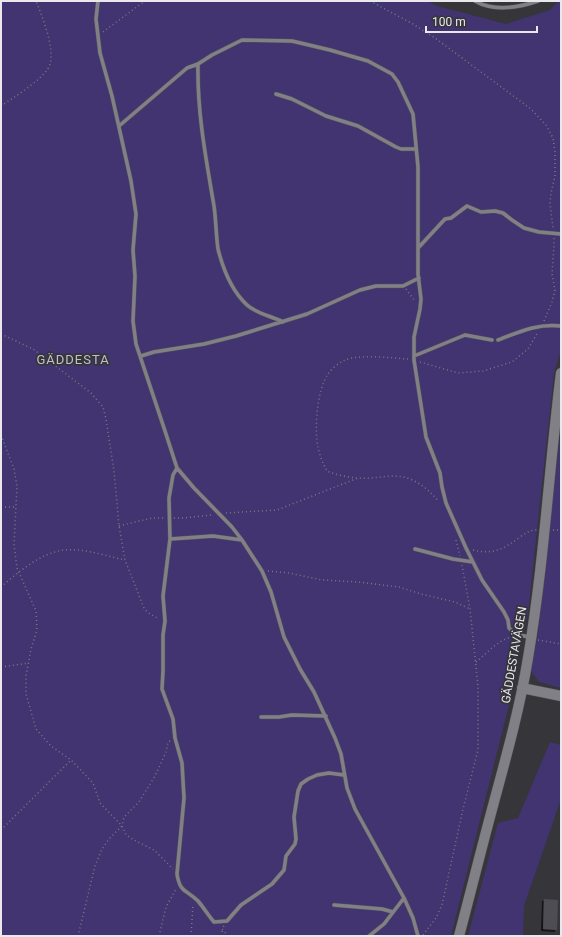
<svg xmlns="http://www.w3.org/2000/svg" width="562" height="937" font-family="Roboto,sans-serif">
	<defs>
		<filter id="shadow"><feDropShadow dx="-2" dy="2" stdDeviation="0" flood-color="#0009"/></filter>
	</defs>
	<rect width="100%" height="100%" fill="#35353a"/>
	<!-- green -->
	<path fill="#423471" d="M1,1h426l10,5 69,18 44,-14 8,-9h3v349l-7,23 -26,240 -8,31 -6,41 -63,251h-450z
		M561,430v258l-22,-6 -8,-11 7,-38 11,-104z
		M550,742l11,3v54l-37,107 -1,30h-55l30,-113 20,-5z"/>
	<!-- building -->
	<path fill="#4e4d53" filter="url(#shadow)" d="M544,899l14,1 -1,30 -14,-1z"/>
	<g fill="none" stroke-linecap="round" stroke-linejoin="round">
		<!-- lane casing -->
		<g stroke="#525156" stroke-width="4.5">
			<path id="lane" d="M98,1l-2,18 4,34 12,43 19,85 5,33 -3,36 2,26 -2,45 3,23 29,87 12,37 17,20 38,39 10,13 20,31 9,21 13,45 16,32 14,23 21,46 6,16 6,34 8,21 49,89 9,20 5,18
				M475,1c19,11 42,7 63,0
				M198,64c-1,48 8,95 16,142 2,14 2,29 4,43 5,20 14,42 29,56 10,9 25,11 36,17
				M276,94l16,5 34,17 32,10 38,21 5,2h15
				M119,126l68,-58 11,-4 14,-9 30,-15 50,1 38,9 38,11 24,13 6,8 15,32 5,53v107l3,25 -1,10 -6,28v23l12,77 14,36 2,14 4,16 20,45 16,32 22,32 4,8 1,8 6,6 14,3
				M419,247l26,-28 6,-1 16,-12 14,6 14,-1 8,2 9,7 12,8 15,4 22,2
				M498,340c21,-8 40,-17 63,-14
				M141,356l13,-4 50,-8 32,-8 71,-22 53,-24 16,-4h27l16,-8
				M414,356l51,-21 27,5
				M177,468l-4,7 -4,23 1,41 -7,57 2,25 -2,14v36l-1,18 11,30 2,19 7,25 2,35 -7,76c3,19 9,15 21,27 6,7 10,14 16,21l13,-1 14,-16 31,-21 12,-14 2,-14 9,-12 1,-5 -2,-22 4,-26 3,-7 7,-5 9,-4 12,-2 15,2
				M170,539l43,-3 29,4
				M415,549l38,10 20,3
				M261,717h18l13,-2 34,1
				M334,905l48,4 11,3
				M369,936l15,-12 20,-26"/>
		</g>
		<!-- secondary casing -->
		<g stroke="#525156" stroke-width="11">
			<path id="secondary" d="M522,688l39,8
				M459,936c12,-45 23,-90 35,-134 13,-48 26,-95 34,-144 16,-94 21,-190 33,-285"/>
		</g>
		<!-- path -->
		<path stroke="#79797d" stroke-width="1.5" stroke-dasharray="1 3" stroke-linecap="butt" d="M370,1l43,23 22,14 96,71 15,16 7,13 2,14v24l-4,17 -1,10 3,25
			M103,32l42,-31
			M1,106c12,-8 46,-29 49,-42 5,-16 -8,-48 -14,-63
			M406,289l9,12
			M544,321l8,-19 3,-12 -3,-16 2,-29v-7
			M1,334l32,15 58,44 12,14 3,12 8,52 5,55 6,34 19,48 3,4 12,7
			M408,359c-16,-1 -49,-5 -63,1 -6,3 -13,8 -17,14 -11,16 -14,55 -10,74 2,8 5,16 9,23 9,4 20,6 30,7 18,2 36,-6 53,1 12,5 21,13 29,23
			M420,362l38,11 25,-2 29,-9 16,-13 10,-17
			M1,435l13,34 3,17 -3,59 3,23 19,43 1,19 -6,19 -5,27v18l10,35 15,17 20,14 22,23 7,20 22,23 -13,13 -7,10 -7,17 -17,70
			M1,507h14
			M226,513l51,-3 81,-32
			M174,518h9l29,-3
			M119,526l33,-8h13
			M553,530h8
			M456,540l4,16
			M473,550c20,5 31,-1 47,-13 6,-4 10,-7 17,-7
			M268,571l21,2 33,7 36,2 41,5 22,7 34,8 15,7
			M1,587c17,-15 40,-34 63,-37 20,-2 42,6 61,10
			M538,640l23,4
			M476,662c11,-9 21,-21 35,-25
			M1,667l28,-4
			M170,741l-2,1 -2,10 -11,24 -16,26 -15,15 -2,9 4,9 10,6 18,9 19,19
			M1,830l70,-70
			M224,926l-2,3 6,7
			M423,935l13,-17 6,-13 21,-96 15,-59v-64l-8,-77 -8,-44
			M159,936l7,-29 10,-18
			M191,936l2,-32
			M222,936v-7"/>
		<!-- lane -->
		<use href="#lane" stroke="#818087" stroke-width="3.5"/>
		<!-- secondary -->
		<use href="#secondary" stroke="#818087" stroke-width="10"/>
	</g>
	<g text-anchor="middle" stroke-width="3.5" stroke-linejoin="round" paint-order="stroke">
		<!-- street labels -->
		<g font-size="12" fill="#e9e8ec" stroke="#35353a">
			<text transform="translate(514 655) rotate(-80)" y="4">GÄDDESTAVÄGEN</text>
		</g>
		<!-- neighbourhood labels -->
		<g font-size="13" letter-spacing="1" fill="#c0bfc6" stroke="#35353a">
			<text x="73" y="364">GÄDDESTA</text>
		</g>
	</g>
	<!-- border -->
	<rect width="562" height="937" fill="none" stroke="#e9e8ec" stroke-width="4"/>
	<!-- scale -->
	<path d="M426 26v6h111v-6" fill="none" stroke="#e9e8ec" stroke-width="2"/>
	<text x="432" y="26" font-size="12" fill="#e9e8ec" stroke="#35353a" stroke-width="3" paint-order="stroke">100 m</text>
</svg>
